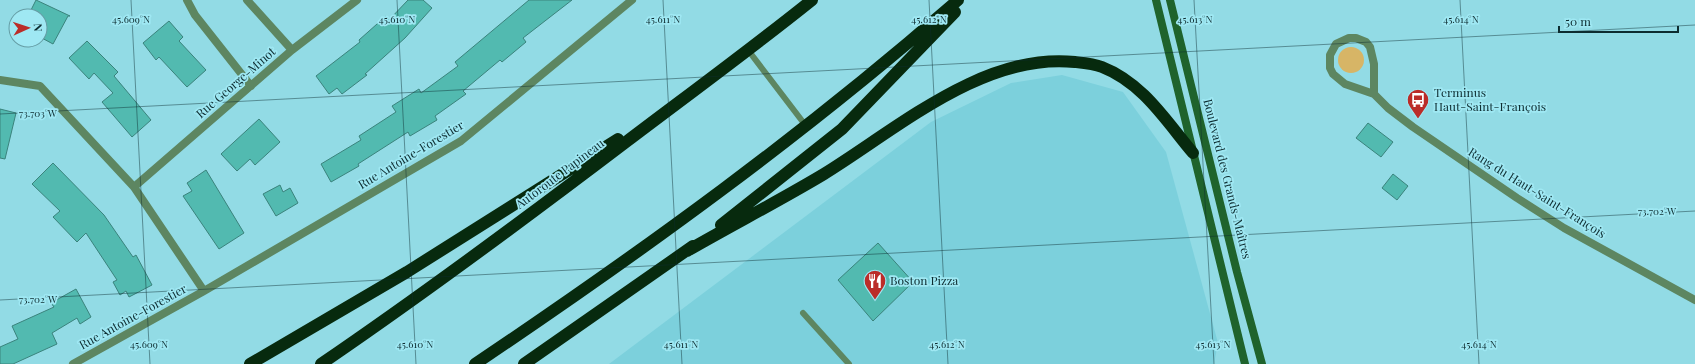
<svg xmlns="http://www.w3.org/2000/svg" width="1695" height="364" font-family="'Playfair Display',serif">
	<rect width="100%" height="100%" fill="#92dbe5"/>
	<!-- built -->
	<path fill="#7cd0dc" d="M1062,75l61,17 43,60 52,191 -4,21h-605l322,-242 80,-39z"/>
	<!-- green -->
	<path fill="#d7b566" d="M1338 60a13 13 0 1 1 26 0a13 13 0 1 1-26 0Z"/>
	<!-- building -->
	<path fill="#52bab0" stroke="#3a837c" d="M36,0l34,16h-2l-15,28 -13,-7v-21h-12z
		M408,0h15l9,8 -27,30 -40,36 2,1 -25,19 -5,-6 -8,6 -13,-18 44,-34 -1,-2 27,-24 3,4z
		M529,0h43l-49,38 3,4 -24,20 -2,-2 -37,31 3,3 -31,22 2,4 -27,16 -2,-4 -50,32 1,2 -28,16 -10,-18 40,-24 -2,-4 37,-24 -4,-6 27,-17 2,4 37,-27 -3,-4z
		M169,21l14,16 -4,4 27,29 -19,17 -28,-30 -3,3 -13,-17z
		M87,41l31,31 -4,4 37,44 -19,17 -30,-35 11,-9 -19,-20 -5,6 -20,-21z
		M0,109l16,4 -11,46 -5,-1z
		M259,119l21,23 -25,23 -5,-6 -13,12 -16,-17z
		M1368,123l25,19 -12,15 -25,-19z
		M53,163l51,52 29,42 3,-2 16,30 -23,12 -3,-6 -6,4 -7,-13 4,-2 -31,-47 -9,9 -24,-25 7,-6 -28,-27z
		M206,170l38,63 -25,16 -36,-53 9,-5 -5,-8z
		M1393,174l15,12 -11,14 -15,-12z
		M280,185l3,7 7,-4 8,15 -22,13 -13,-22z
		M878,243l35,39 -40,39 -35,-41z
		M76,289l15,28 -11,7 -3,-6 -25,15 5,11 -44,20h-13v-17l18,-8 -6,-13 42,-19 -3,-4z"/>
	<g fill="none" stroke-linecap="round" stroke-linejoin="round">
		<!-- lane -->
		<path stroke="#5d8661" stroke-width="6" d="M748,50l58,76
			M803,313l46,51"/>
		<!-- street -->
		<path stroke="#5d8661" stroke-width="8" d="M187,0l8,15 56,71
			M247,0l45,50
			M0,80l40,6 94,101 70,104
			M1374,94v-30l-4,-17 -4,-5 -10,-4h-7l-13,6 -6,11v13l3,6 12,10 29,10 14,14 25,19 104,71 47,30 131,72
			M134,187l158,-137 65,-50
			M73,364l131,-73 257,-150 171,-141"/>
		<!-- secondary -->
		<path stroke="#1f632c" stroke-width="8" d="M1156,0l89,364
			M1170,0l67,272 25,92"/>
		<!-- highway -->
		<path stroke="#072a0e" stroke-width="12" d="M721,225l121,-96 113,-117
			M687,251c45,-26 92,-50 137,-77 73,-45 160,-122 251,-112 9,1 19,2 27,5 41,16 64,54 91,86
			M250,364l157,-92 211,-133
			M321,364c104,-71 205,-146 305,-222 62,-47 125,-93 186,-142
			M475,364c168,-113 331,-231 483,-364
			M524,364l169,-118"/>
	</g>
	<!-- ticks -->
	<path fill="none" stroke="#0d2c30" stroke-width="1" stroke-opacity="0.45" d="M131,0l19,364M397,0l19,364M663,0l19,364M929,0l19,364M1194,0l20,364M1460,0l19,364M0,114l1695,-89M0,300l1695,-89"/>
	<!-- icons -->
	<defs>
		<g id="bus-pin" transform="scale(1.15)"><path d="M0 17L-7.5 6A9.5 9.5 0 1 1 7.5 6Z" fill="#bb2d29" stroke="#9fe8f3"/><path d="M-5-6H5V4H4V6H2V4H-2V6H-4V4H-5ZM-3.5-4V0h7V-4ZM-3.5 1.2v1.5H-2V1.2ZM2 1.2v1.5H3.5V1.2Z" fill="#fff"/></g>
		<g id="restaurant-pin" transform="scale(1.15)"><path d="M0 17L-7.5 6A9.5 9.5 0 1 1 7.5 6Z" fill="#bb2d29" stroke="#9fe8f3"/><path d="M-5-6h1v4h1v-4h1v4h1v-4h1v5L-1.5 .5V6h-2V.5L-5-1ZM5-6V6H3V1.5H1.5Q1.5-4 5-6Z" fill="#fff"/></g>
	</defs>
	<g fill-rule="evenodd">
		<use href="#bus-pin" x="1418" y="100"/>
		<use href="#restaurant-pin" x="875" y="281"/>
	</g>
	<g text-anchor="middle" stroke-width="3.5" stroke-linejoin="round" paint-order="stroke">
		<!-- street labels -->
		<g font-size="12" fill="#0d2c30" stroke="#9fe8f3">
			<text transform="translate(236 83) rotate(-41)" y="4">Rue George-Minot</text>
			<text transform="translate(411 155) rotate(-31)" y="4">Rue Antoine-Forestier</text>
			<text transform="translate(560 174) rotate(-37)" y="4">Autoroute Papineau</text>
			<text transform="translate(1227 179) rotate(76)" y="4">Boulevard des Grands-Maîtres</text>
			<text transform="translate(1537 193) rotate(32)" y="4">Rang du Haut-Saint-François</text>
			<text transform="translate(133 317) rotate(-29)" y="4">Rue Antoine-Forestier</text>
		</g>
		<!-- poi labels -->
		<g font-size="12" fill="#0d2c30" stroke="#9fe8f3" text-anchor="start">
			<text x="1434" y="97">Terminus<tspan x="1434" dy="14">Haut-Saint-François</tspan></text>
			<text x="890" y="285">Boston Pizza</text>
		</g>
	</g>
	<g font-size="10" text-anchor="middle" fill="#0d2c30" stroke="#9fe8f3" stroke-width="3.5" stroke-linejoin="round" paint-order="stroke">
		<text x="131" y="23">45.609°N</text>
		<text x="397" y="23">45.610°N</text>
		<text x="663" y="23">45.611°N</text>
		<text x="929" y="23">45.612°N</text>
		<text x="1195" y="23">45.613°N</text>
		<text x="1461" y="23">45.614°N</text>
		<text x="38" y="117">73.703°W</text>
		<text x="1657" y="215">73.702°W</text>
		<text x="38" y="303">73.702°W</text>
		<text x="149" y="348">45.609°N</text>
		<text x="415" y="348">45.610°N</text>
		<text x="681" y="348">45.611°N</text>
		<text x="947" y="348">45.612°N</text>
		<text x="1213" y="348">45.613°N</text>
		<text x="1479" y="348">45.614°N</text>
	</g>
	<!-- north arrow -->
	<g transform="translate(28 28) rotate(87)"><circle r="19" fill="#9fe8f3" stroke="#659da5"/>
	<path d="M0-3L7 15L0 10L-7 15Z" fill="#bb2d29"/>
	<text y="-6" font-size="11" font-weight="bold" text-anchor="middle" fill="#0d2c30">N</text>
	</g>
	<!-- scale -->
	<path d="M1559 26v6h119v-6" fill="none" stroke="#0d2c30" stroke-width="2"/>
	<text x="1565" y="26" font-size="12" fill="#0d2c30" stroke="#9fe8f3" stroke-width="3" paint-order="stroke">50 m</text>
</svg>
